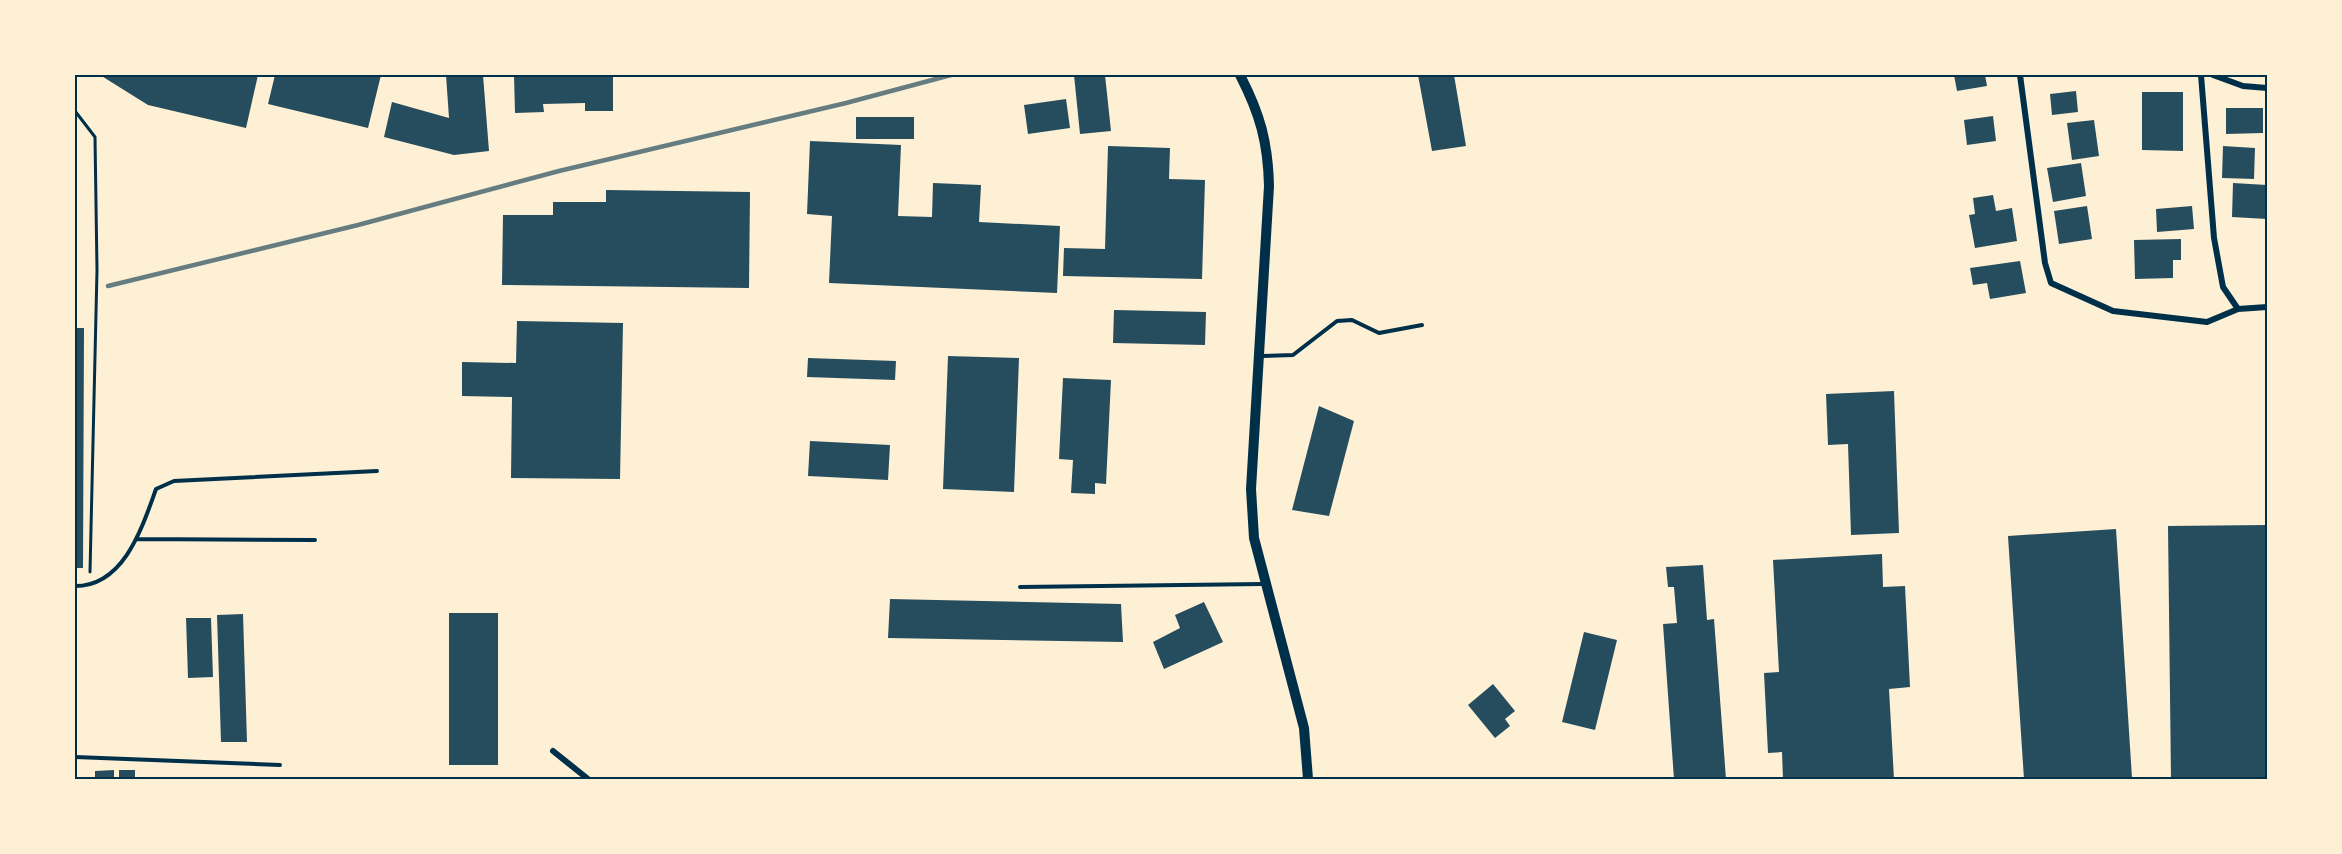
<svg xmlns="http://www.w3.org/2000/svg" width="2342" height="854" font-family="'Golos Text',sans-serif">
	<rect width="100%" height="100%" fill="#fdf0d5"/>
	<!-- building -->
	<path fill="#264d5e" d="M100,75h158l-12,53 -98,-23z
		M275,75h106l-13,53 -100,-24z
		M446,75h37l6,76 -35,4 -70,-18 8,-35 57,16z
		M514,75h99v36h-28v-8l-42,1 1,8 -29,1z
		M1074,75h31l6,56 -31,3z
		M1418,75h36l12,71 -34,5z
		M1954,75h31l2,11 -30,5z
		M2076,91l2,21 -26,3 -2,-21z
		M2142,92h41v59l-41,-1z
		M1066,99l4,29 -42,6 -4,-29z
		M2226,108h37v25l-37,1z
		M1993,116l3,25 -29,4 -3,-25z
		M856,117h58v22h-58z
		M2094,120l5,36 -27,4 -5,-37z
		M810,141l91,4 -3,71 34,1 1,-34 48,2 -2,37 81,4 -3,67 -228,-10 3,-67 -25,-2z
		M1108,146l62,2 -1,31 36,1 -3,99 -139,-3 1,-28 41,1z
		M2223,146l32,2 -1,31 -32,-1z
		M2081,163l5,33 -33,6 -6,-34z
		M2233,183l34,2v34l-35,-2z
		M606,190l144,2 -1,96 -247,-3 1,-70h50v-13h53z
		M1993,195l3,16 16,-3 5,33 -42,7 -6,-33 6,-1 -2,-16z
		M2087,206l5,33 -33,5 -5,-33z
		M2192,206l2,23 -37,3 -1,-23z
		M2181,239v21h-8v18l-38,1 -1,-39z
		M2020,261l6,32 -36,6 -3,-16 -14,2 -3,-17z
		M1114,310l92,2 -1,33 -92,-2z
		M517,321l106,2 -3,156 -109,-1 1,-81 -50,-1v-34l54,1z
		M75,328h9l-1,240h-8z
		M948,356l71,2 -5,134 -71,-3z
		M808,358l88,3 -1,19 -88,-3z
		M1063,378l48,2 -5,104 -11,-1v11l-24,-1 2,-33 -14,-1z
		M1894,391l5,142 -48,2 -3,-91 -20,1 -2,-51z
		M1319,406l35,15 -25,95 -37,-6z
		M810,441l80,4 -2,35 -80,-4z
		M2267,525v254h-96l-3,-253z
		M2116,529l16,249 -108,1 -16,-243z
		M1882,554l1,33 22,-1 5,101 -21,2 5,90h-111l-1,-27 -14,1 -4,-80 15,-1 -6,-112z
		M1703,565l4,55 7,-1 12,160h-52l-11,-155 14,-1 -3,-36h-6l-2,-20z
		M890,599l231,5 2,38 -235,-4z
		M1204,602l19,40 -59,27 -11,-27 27,-14 -5,-13z
		M449,613h49v152h-49z
		M243,614l4,128h-26l-4,-127z
		M186,618h25l2,59 -25,1z
		M1584,632l33,8 -22,90 -33,-8z
		M1493,684l22,27 -10,8 5,7 -15,12 -27,-33z
		M114,770v9h-19v-8z
		M119,770h16v9h-16z"/>
	<g fill="none" stroke-linecap="round" stroke-linejoin="round">
		<!-- path -->
		<path stroke="#003049" stroke-width="3" d="M75,111l20,26 2,133 -7,302"/>
		<!-- service -->
		<path stroke="#003049" stroke-width="4" d="M1260,356l33,-1 44,-34 15,-1 27,13 43,-8
			M137,539l178,1
			M75,586c49,0 67,-58 81,-97l18,-8 203,-10
			M1020,587l243,-3
			M75,757l205,8"/>
		<!-- minor -->
		<path stroke="#003049" stroke-width="6" d="M2020,75l25,188 6,20 62,28 94,11 31,-13 -15,-22 -9,-49 -13,-163
			M2213,75l30,11 24,2
			M2238,309l29,-2
			M553,751l35,28"/>
		<!-- primary -->
		<path stroke="#003049" stroke-width="10" d="M1240,75c20,39 28,67 29,111l-18,303 3,49 50,190 4,51"/>
		<!-- rail -->
		<path stroke="#657d81" stroke-width="4.5" d="M108,286l250,-61 201,-54 287,-68 105,-28"/>
	</g>
	<!-- border -->
	<rect width="2342" height="854" fill="none" stroke="#fdf0d5" stroke-width="153"/>
	<rect x="76" y="76" width="2190" height="702" fill="none" stroke="#003049" stroke-width="2"/>
</svg>
